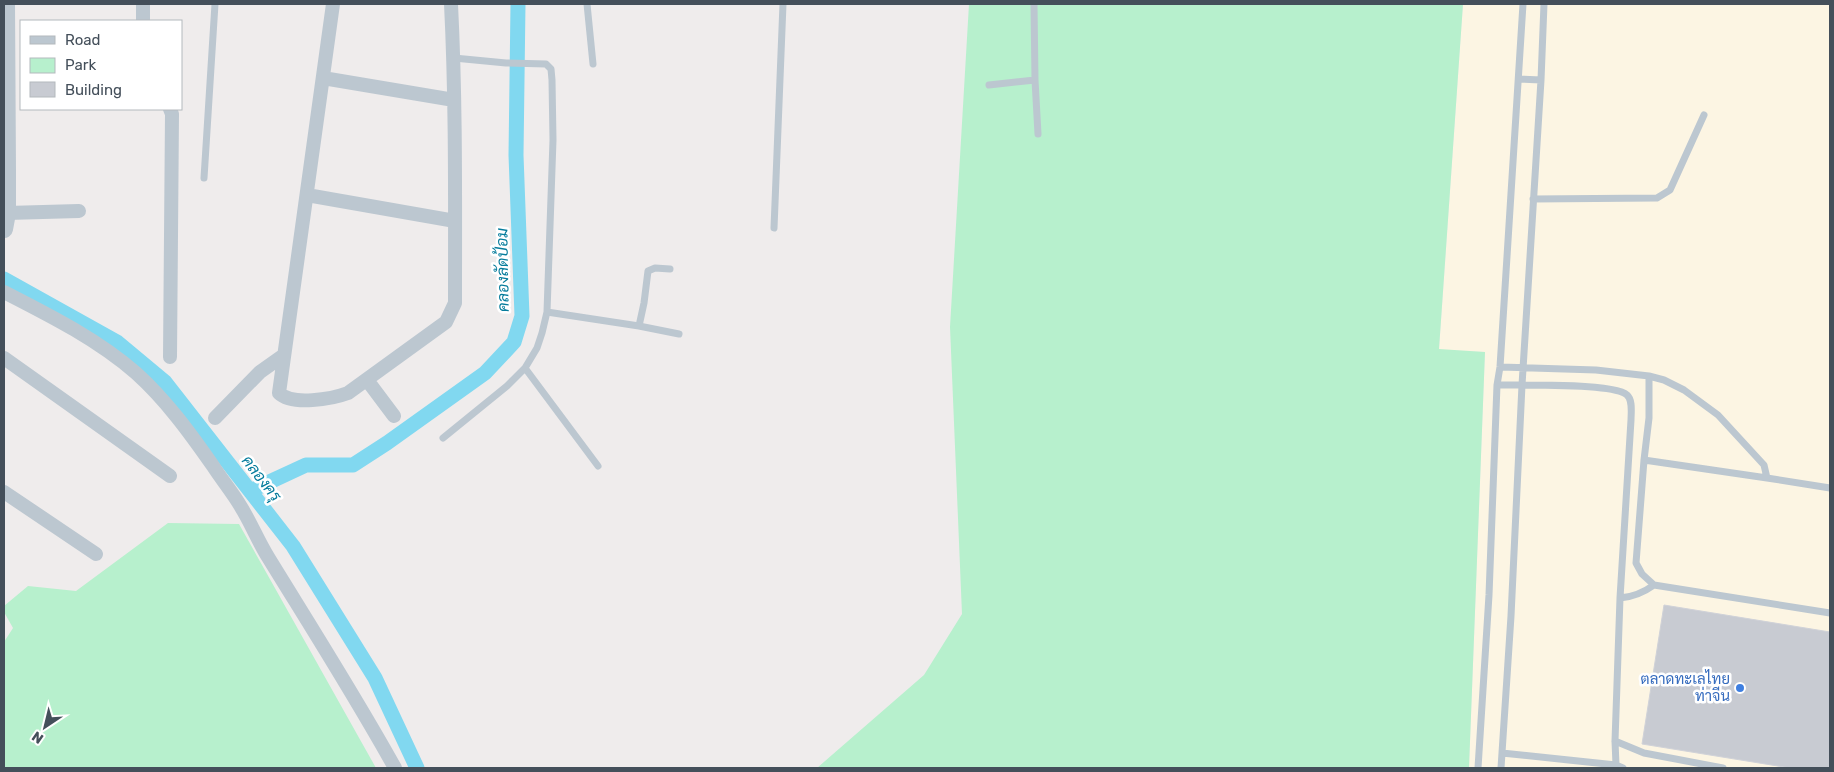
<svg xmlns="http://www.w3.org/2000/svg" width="1834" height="772" font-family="Rubik,Sarabun,sans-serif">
	<rect width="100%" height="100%" fill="#efecec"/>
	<!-- commercial -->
	<path fill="#fcf5e3" d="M1463,4h367v764h-361l16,-416 -46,-2z"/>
	<!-- green -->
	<path fill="#b7f0cd" d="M969,4h494l-24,345 46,3 -16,416h-652l107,-93 38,-61 -12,-287z
		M168,523l71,1 137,244h-372v-126l9,-14 -9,-16v-6l24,-20 48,5z"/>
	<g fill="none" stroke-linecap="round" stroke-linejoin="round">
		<!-- canal -->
		<path stroke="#81d8f0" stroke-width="15" d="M4,279l113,63 48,40 128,164 82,132 42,90
			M250,491l56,-26h47l34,-22 98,-70 29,-31 8,-26 -6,-161 2,-151"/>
	</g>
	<!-- building -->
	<path fill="#c8cbd2" stroke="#d0d2d8" d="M1664,605l166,27v136h-40l-148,-24z"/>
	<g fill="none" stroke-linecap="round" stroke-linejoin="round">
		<!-- service -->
		<path stroke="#bcc7d0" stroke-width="7" d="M587,4l6,60
			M1034,4l1,76 3,54
			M1520,79l21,1
			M989,85l46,-5
			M204,178l11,-174
			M1533,199l124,-1 13,-8 34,-75
			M774,228l9,-224
			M547,312l92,14 5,-23 4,-32 7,-3 15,1
			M639,326l40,8
			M1500,367l96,3 53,6 15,4 20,10 34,25 46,50 3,13 -123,-18 -8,103 6,11 12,11 176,28
			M525,368l73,98
			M1497,385c21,0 118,-2 130,10 6,5 4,18 4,25l-11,178 -5,143 1,24 7,3
			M443,438l64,-52 18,-18 12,-20 5,-15 5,-21 6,-172 -1,-60 -1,-11 -5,-5 -40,-1 -52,-5
			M1644,460l5,-42v-42
			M1767,478l63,10
			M1620,598c13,-1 23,-5 34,-13
			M1615,741l29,12 79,15
			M1502,753l114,12
			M1478,768l11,-173 8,-210 3,-18 23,-363
			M1501,768l10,-152 11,-231 19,-305 3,-76"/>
		<!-- minor -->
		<path stroke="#bcc7d0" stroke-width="14" d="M143,4v17
			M333,4l-54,389c13,13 53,6 69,0l98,-71 9,-19c0,-100 1,-200 -4,-299
			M323,78l131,22
			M170,109l2,5 -2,243
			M307,195l148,26
			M7,213l72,-2
			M4,292c45,23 93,47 132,81 30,27 54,60 77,93 9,14 20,27 28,41 10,16 17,34 27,50 43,70 87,139 127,211
			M4,358l166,118
			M367,380l27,36
			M215,418l45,-46 24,-17
			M4,492l92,62"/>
		<!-- tertiary -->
		<path stroke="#bcc7d0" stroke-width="18" d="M4,229l3,-16v-42l-1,-167"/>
	</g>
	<!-- markers -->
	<circle fill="#3f7fe0" stroke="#fff" stroke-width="2" cx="1740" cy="688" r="5"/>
	<g text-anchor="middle" stroke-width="5" stroke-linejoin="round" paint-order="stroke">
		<!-- shop labels -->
		<g font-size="15" fill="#366cbe" stroke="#fff" text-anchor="end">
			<text x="1730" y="684">ตลาดทะเลไทย<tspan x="1730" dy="17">ท่าจีน</tspan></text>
		</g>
		<!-- water labels -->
		<g font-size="16" font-style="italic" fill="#067c9c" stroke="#fff">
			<text transform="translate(502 270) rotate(-91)" y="6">คลองลัดป้อม</text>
			<text transform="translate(262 478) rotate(52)" y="6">คลองครุ</text>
		</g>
	</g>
	<!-- border -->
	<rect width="1834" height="772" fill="none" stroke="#444f5a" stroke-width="10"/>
	<!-- legend -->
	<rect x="20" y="20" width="162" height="90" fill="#ffffff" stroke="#b4b9bd"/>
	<rect x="30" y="36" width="25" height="8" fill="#bcc7d0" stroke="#b4b9bd"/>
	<text x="65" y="45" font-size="15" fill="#444f5a">Road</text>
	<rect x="30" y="58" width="25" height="15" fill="#b7f0cd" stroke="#b4b9bd"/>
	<text x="65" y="70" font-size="15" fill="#444f5a">Park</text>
	<rect x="30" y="82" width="25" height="15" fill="#c8cbd2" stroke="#b4b9bd"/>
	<text x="65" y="95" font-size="15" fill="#444f5a">Building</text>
	<!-- north arrow -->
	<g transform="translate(45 727) rotate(215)" stroke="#ffffff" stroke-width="4" paint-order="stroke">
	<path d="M0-4L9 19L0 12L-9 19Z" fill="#444f5a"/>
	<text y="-8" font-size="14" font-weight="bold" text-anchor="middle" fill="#444f5a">N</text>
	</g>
</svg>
